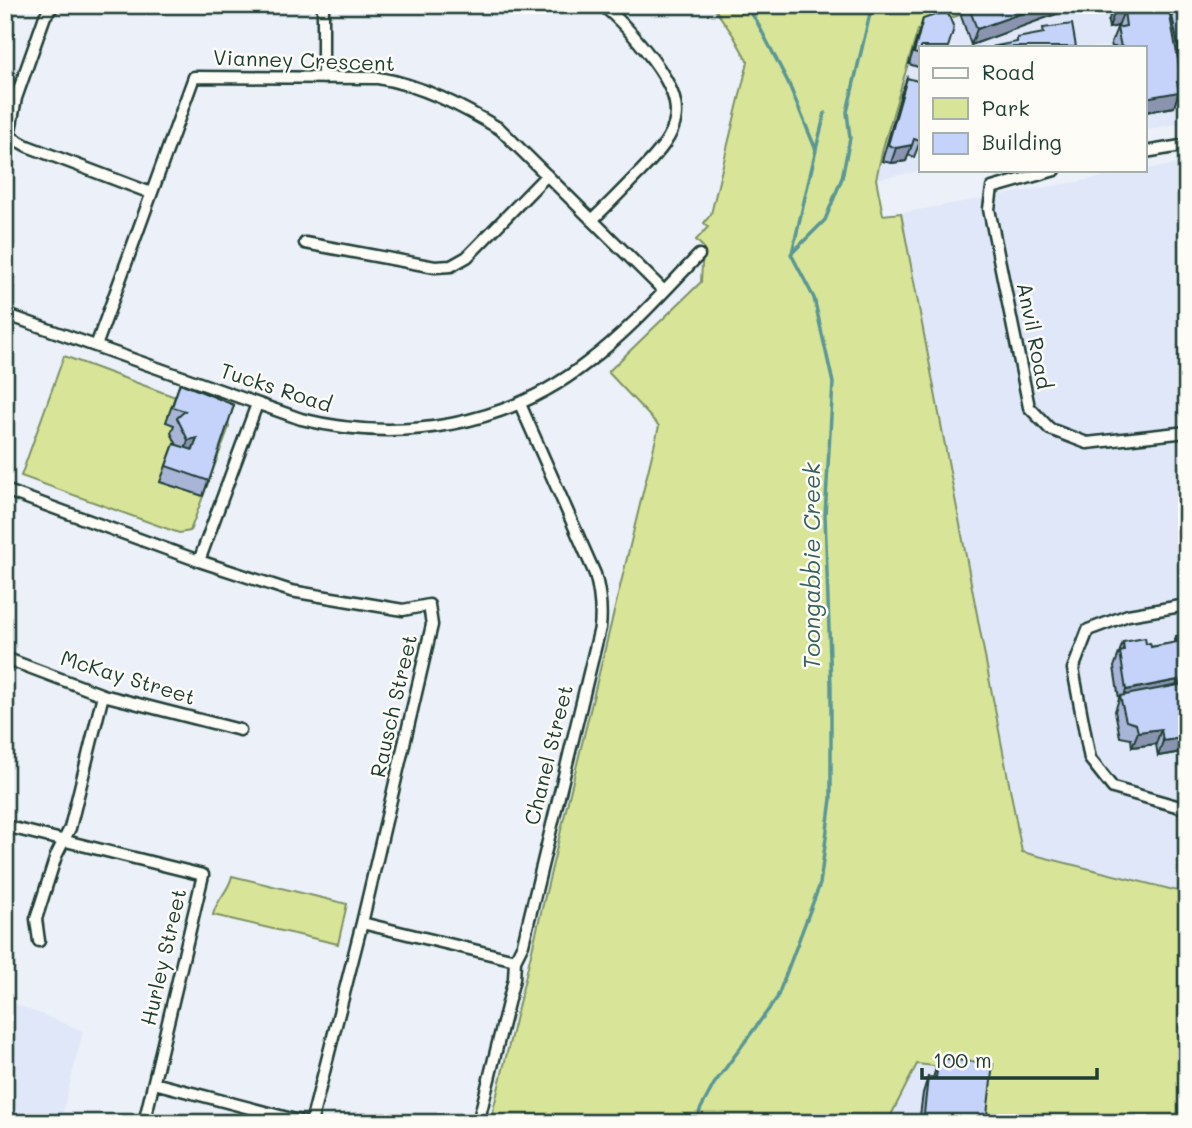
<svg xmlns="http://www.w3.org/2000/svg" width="1192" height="1128" font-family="Mali,sans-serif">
	<rect width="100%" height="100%" fill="#ecf0f8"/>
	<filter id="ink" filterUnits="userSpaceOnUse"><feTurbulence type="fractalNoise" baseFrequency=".0143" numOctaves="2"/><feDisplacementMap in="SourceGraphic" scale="14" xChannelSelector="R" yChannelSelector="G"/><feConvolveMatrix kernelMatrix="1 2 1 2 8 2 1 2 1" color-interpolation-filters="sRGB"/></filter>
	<g filter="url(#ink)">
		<!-- built -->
		<path fill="#e0e7f9" d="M987,5h200v117l-42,8v-83h-224v123h5l-50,9 8,-35 34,-114z
			M1187,162v782l-10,-53 -155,-39 -121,-639z
			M5,1000l78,31 -23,92h-55z
			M916,1064l72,8 -6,51h-95z"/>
		<!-- green -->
		<path fill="#d8e598" stroke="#7c9166" stroke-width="2" d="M712,5h275l-69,25 -34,114 -8,35 7,36 18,-2 121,639 156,39 9,53v179h-205l6,-51 -71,-8 -30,59h-397l169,-697 -51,-54 93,-90 2,-35 -7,-7 12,-13 -4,-4 7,-9 37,-152 -15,-27z
			M64,356l163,60 2,11 -39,104 -11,2 -158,-57z
			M232,876l115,28 -9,40 -125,-29c3,-15 16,-24 19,-39z"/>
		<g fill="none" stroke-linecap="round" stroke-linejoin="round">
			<!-- stream -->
			<path stroke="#5a9696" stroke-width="3.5" d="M745,5l11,15 32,62 28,68 -24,103
				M816,149l9,-36
				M697,1123l3,-13 14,-26 63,-86 43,-114 11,-85v-113l-6,-171 8,-132 -19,-85 -23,-44 34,-34 17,-42 8,-40 -3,-26 25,-107"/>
			<!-- street casing -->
			<g stroke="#1f3d34" stroke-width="15">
				<path id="street" d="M54,5l-9,11 -29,82 -7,38 18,10 124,47
					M323,5v73
					M1145,152l42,-7
					M1055,170l-63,18 -3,21 40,198 21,22 37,14 100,-11
					M592,220c17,-16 33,-33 49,-49 40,-41 48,-62 12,-111 -15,-20 -31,-39 -51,-55
					M305,243l130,24 16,-1 16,-9 80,-82
					M5,314l296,105c100,25 206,7 287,-57 41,-31 75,-70 111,-107
					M96,346l98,-269 184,1c44,7 85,29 122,51l164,162
					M5,490l194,71 92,30 112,19 26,-5 3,20 -70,298 -51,200
					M199,561l58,-157
					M1187,605l-59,10 -40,15 -15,39 17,90 23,29 74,21
					M5,658l98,37 137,35
					M5,826l198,49 -59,248
					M362,923l153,37
					M39,941l-3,-22 20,-63 14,-28 33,-133
					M154,1083l153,40
					M478,1123l36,-144 1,-19 8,-16 77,-316c2,-19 0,-36 -5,-54l-75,-170"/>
			</g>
			<!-- street -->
			<use href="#street" stroke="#fdfcf7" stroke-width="10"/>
		</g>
		<!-- wall -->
		<path fill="#a9b5d7" stroke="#1f3d34" stroke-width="2" d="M965,5h116l-110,40 -10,-29z
			M1117,5h70v103l-5,1 -4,-16 -4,14 -29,5v-65h-33l-1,-4 6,-15 1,-1v-1l-9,2 -1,-6 5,-15z
			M923,19l-2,28v21l-12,-4z
			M907,78l14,61 -7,18 -6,-2 -2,6 -15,2 -9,-2 19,-67z
			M180,383l54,22 -31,91 -43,-14 14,-38 3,1 -6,-12 3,-8 -8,-3z
			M1187,634l-1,106 -5,12 -23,4 -2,-12 -24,3 -1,-8 -11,-2 -5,-26 4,-12 -5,-32 9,-25 23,2 5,3 23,-4 2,-7z
			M939,1058l47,65h-67l4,-30 5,-16 5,1z"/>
		<!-- shaded-wall -->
		<path fill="#8a94af" stroke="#1f3d34" stroke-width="2" d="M1044,5h37l-110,40 6,-16z
			M1124,11l-6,15 -9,2 5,-15z
			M1182,81l-8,26 -29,5v-14l32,-16z
			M1187,95v13l-5,1z
			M912,145l-6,16 -15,2 5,-15z
			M197,438l-6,15 -8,3 5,-16z
			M1178,680l-5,16 -51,6 4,-12z
			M1187,725v15l-6,12 -23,4 5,-15z
			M1161,729l-5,15 -24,3 6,-15z"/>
		<!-- building -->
		<path fill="#c5d3fa" stroke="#1f3d34" stroke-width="2" d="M968,5h76l-67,24z
			M1117,5h51l14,76 -5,1 2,10 -34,6v-51h-24l-4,-19 9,-2 -2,-15 -10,2 -1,-6z
			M1170,5h17v86z
			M947,11l7,17 -6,19h-27v8l-7,-2 9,-34z
			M1072,24l4,23h-85l26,-5v-4l27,-5 -1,-5z
			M907,78l14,4v57l-1,2 -6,-2 -2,6 -16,3 -8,-3z
			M180,383l54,22 -25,76 -43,-15 8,-22 19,6 4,-12 -9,2 -11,-22 8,-7 -13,-4z
			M1187,634v91l-2,1 2,11 -24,4 -2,-12 -23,3 -2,-8 -10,-3 -6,-25 59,-11 -1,-5 -52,10 -6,-38 4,-1 -1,-9 22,-4 1,6 4,-1 1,4 26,-5 -1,-6z
			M939,1058l54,6 -7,59h-63l5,-46 8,1z"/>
	</g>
	<g text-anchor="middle" stroke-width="5" stroke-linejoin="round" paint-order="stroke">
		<!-- street labels -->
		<g font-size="21" fill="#1f3d34" stroke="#fdfcf7">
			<text transform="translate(304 61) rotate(2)" y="7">Vianney Crescent</text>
			<text transform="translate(1034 336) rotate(79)" y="7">Anvil Road</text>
			<text transform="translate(276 388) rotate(18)" y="7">Tucks Road</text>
			<text transform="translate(128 678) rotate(17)" y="7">McKay Street</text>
			<text transform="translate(394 706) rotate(-77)" y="7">Rausch Street</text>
			<text transform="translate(549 755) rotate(-76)" y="7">Chanel Street</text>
			<text transform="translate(164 957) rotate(-77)" y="7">Hurley Street</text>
		</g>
		<!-- water labels -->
		<g font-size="23" font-style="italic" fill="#38625d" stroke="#fdfcf7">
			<text transform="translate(812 566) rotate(-90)" y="8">Toongabbie Creek</text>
		</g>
	</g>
	<!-- margin -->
	<rect width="1192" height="1128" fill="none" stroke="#fdfcf7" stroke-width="28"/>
	<rect x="14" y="14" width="1164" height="1100" fill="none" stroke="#1f3d34" stroke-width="2.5" filter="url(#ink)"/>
	<!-- legend -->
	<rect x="919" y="46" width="228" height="126" fill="#fdfcf7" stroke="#a4b0a9" stroke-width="2"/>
	<rect x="933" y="68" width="35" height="10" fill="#fdfcf7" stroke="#a4b0a9" stroke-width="2"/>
	<text x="982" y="80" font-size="21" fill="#1f3d34">Road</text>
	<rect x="933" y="98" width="35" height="21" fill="#d8e598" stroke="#a4b0a9" stroke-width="2"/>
	<text x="982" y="116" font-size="21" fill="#1f3d34">Park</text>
	<rect x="933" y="133" width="35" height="21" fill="#c5d3fa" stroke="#a4b0a9" stroke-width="2"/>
	<text x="982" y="150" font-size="21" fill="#1f3d34">Building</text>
	<!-- scale -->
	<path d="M922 1068v10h175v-10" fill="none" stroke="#1f3d34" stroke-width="3.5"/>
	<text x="933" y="1068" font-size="21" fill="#1f3d34" stroke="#fdfcf7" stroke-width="5" paint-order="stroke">100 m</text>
</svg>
